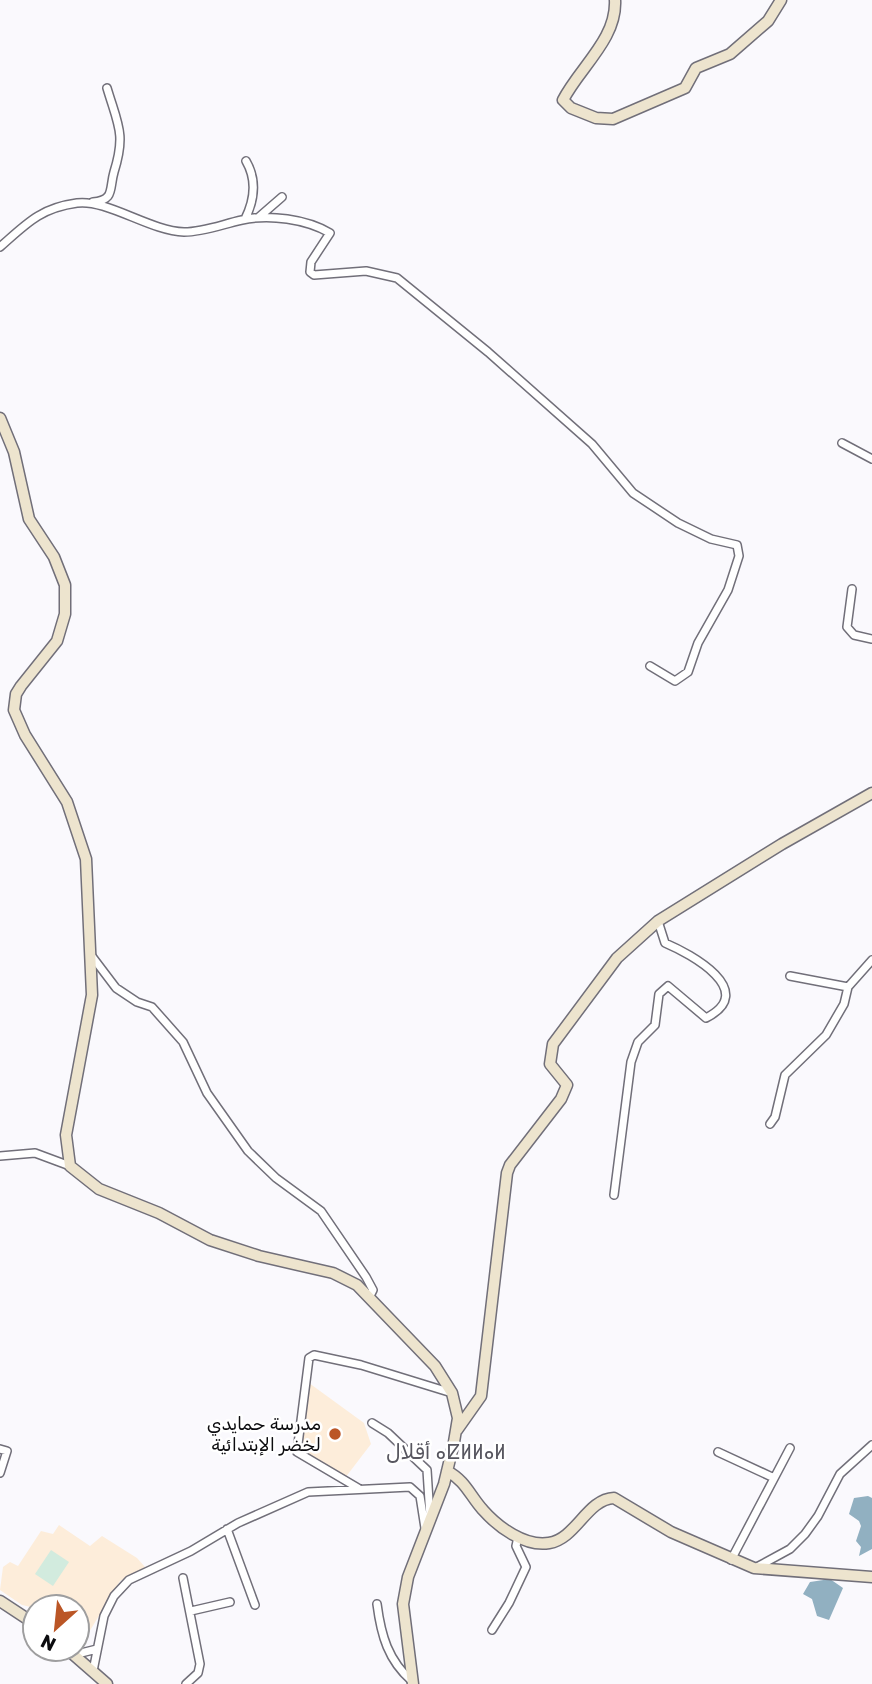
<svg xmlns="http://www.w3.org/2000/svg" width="872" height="1684" font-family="Rubik,'Noto Sans Arabic','Noto Sans Tifinagh',sans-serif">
	<rect width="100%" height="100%" fill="#faf9fd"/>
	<!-- education -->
	<path fill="#fdedda" d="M309,1383l55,40 7,21 -26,34 -44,-26z
		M59,1525l31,21 12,-10 35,22 8,9 -25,14 -40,66 -3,-2v-38l-42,1 -13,-3 -22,-15 3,-23 7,-5 8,4 23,-35 12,3z"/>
	<!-- green -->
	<path fill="#d2ebde" d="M51,1550l18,12 -16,24 -18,-12z"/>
	<!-- water -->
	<path fill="#91b0c1" d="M868,1496l4,2v51l-13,7 2,-9 -5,-6 5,-15 -2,-5 -10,-7 5,-16z
		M830,1579l13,9 -14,32 -12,-4 -5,-17 -9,-5 7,-12z"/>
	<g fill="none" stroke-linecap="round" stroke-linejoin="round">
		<!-- street casing -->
		<g stroke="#716f79" stroke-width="10">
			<path id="street" d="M93,202c22,-2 16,-13 21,-30 12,-38 4,-47 -7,-84
				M259,217l23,-20
				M245,219c10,-20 12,-39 1,-58
				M0,247c26,-23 40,-39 77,-44 30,-4 73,28 107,29 20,0 39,-8 58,-12 27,-6 64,-1 88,13l-19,29 -1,10 4,3 52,-4 31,7 91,74 104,92 41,49 45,30 33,16 26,6 2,11 -11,34 -30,53 -10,29 -13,9 -25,-15
				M842,443l30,16
				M852,589l-5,38 7,8 18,4
				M91,955l25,33 21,14 15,5 31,35 24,51 41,58 28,27 45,33 45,66 7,13 -3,6
				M790,976l58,11
				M770,1124l5,-7 10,-42 41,-40 18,-31 4,-17 24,-27
				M0,1156l35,-3 35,13
				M614,1195l17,-133 7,-20 17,-17 4,-31 9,-8 38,32c53,-27 -15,-64 -41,-75l-7,-22
				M372,1423l16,10 39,37 3,47
				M0,1449l7,2 -7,22
				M718,1452l54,25
				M358,1488l-61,-36 12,-94 5,-3 47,10 91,28
				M227,1529l28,76
				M731,1560l59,-112
				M755,1568l35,-19 15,-15 13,-18 22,-42 32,-29
				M183,1578l17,86 -2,9 -12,11
				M377,1604c4,31 11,57 36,78
				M191,1611l39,-9
				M492,1630l17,-27 17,-36 -10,-21 2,-9
				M73,1655l24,-6
				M93,1671l11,-55 10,-20 15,-16 62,-29 47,-28 70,-31 102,-5 10,9 5,32"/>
		</g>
		<!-- secondary casing -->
		<g stroke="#716f79" stroke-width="13">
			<path id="secondary" d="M615,0c2,39 -35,67 -52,100l8,8 25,10 17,1 72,-31 11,-20 34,-14 38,-33 13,-21
				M0,418l14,34 15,67 25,38 11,28v29l-8,27 -36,45 -5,8 -2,16 11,25 42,67 19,57 6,136 -26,140 4,31 29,23 60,24 51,27 49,16 74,17 24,12 78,81 17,27 6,25 -4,24 -10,42 -36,93 -5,27 10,80
				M457,1430l24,-34 26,-223 3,-8 51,-66 6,-14 -17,-21 3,-20 64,-86 41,-37 124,-77 90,-51
				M447,1471c19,10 23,25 36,39 15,17 42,37 66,33 27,-4 38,-44 65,-45l57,34 83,36 118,9
				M0,1601l35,23
				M67,1649l40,35"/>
		</g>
		<!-- street -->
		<use href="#street" stroke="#fff" stroke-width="7"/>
		<!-- secondary -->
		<use href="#secondary" stroke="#ede4ce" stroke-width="10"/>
	</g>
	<!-- markers -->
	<circle fill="#bb5626" stroke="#fff" stroke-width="2.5" cx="335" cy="1434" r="7"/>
	<g text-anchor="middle" stroke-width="5" stroke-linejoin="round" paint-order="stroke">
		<!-- poi labels -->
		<g font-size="18" fill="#0c0c0f" stroke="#fff" text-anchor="end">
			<text x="321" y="1430">مدرسة حمايدي<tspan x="321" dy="21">لخضر الإبتدائية</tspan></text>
		</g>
		<!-- quarter labels -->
		<g font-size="21" fill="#57565f" stroke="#fff">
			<text x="446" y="1459">أقلال ⴰⵇⵍⵍⴰⵍ</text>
		</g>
	</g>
	<!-- north arrow -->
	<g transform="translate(56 1628) rotate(207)"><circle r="33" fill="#ffffff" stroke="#9e9e9f" stroke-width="2"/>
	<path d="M0-5L12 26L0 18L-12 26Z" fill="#bb5626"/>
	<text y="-10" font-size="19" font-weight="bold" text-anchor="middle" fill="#0c0c0f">N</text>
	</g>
</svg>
